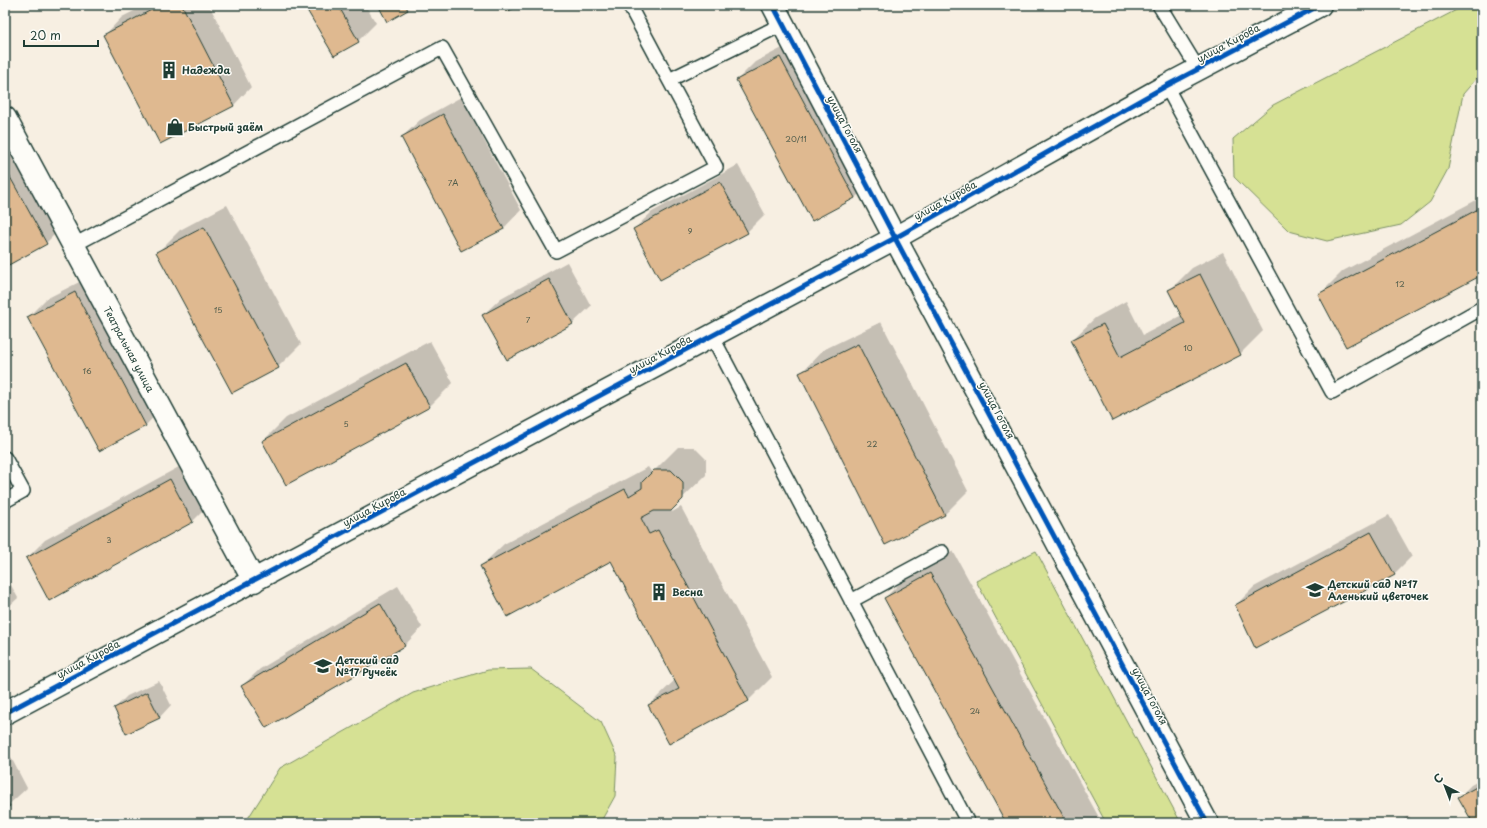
<svg xmlns="http://www.w3.org/2000/svg" width="1487" height="828" font-family="'Playpen Sans',sans-serif">
	<rect width="100%" height="100%" fill="#f7efe2"/>
	<filter id="ink" filterUnits="userSpaceOnUse"><feTurbulence type="fractalNoise" baseFrequency=".025" numOctaves="2"/><feDisplacementMap in="SourceGraphic" scale="8" xChannelSelector="R" yChannelSelector="G"/><feConvolveMatrix kernelMatrix="1 2 1 2 8 2 1 2 1" color-interpolation-filters="sRGB"/></filter>
	<g filter="url(#ink)">
		<!-- green -->
		<path fill="#d6e194" stroke="#7a8f64" d="M1466,5h16v67l-19,22 -15,75 -18,33 -29,23 -74,16 -38,-10 -55,-54 -1,-38 40,-34z
			M1036,551l145,272h-75l-130,-242z
			M531,669l70,53 16,35 -2,39 -15,27h-355l35,-55 133,-75 75,-23z"/>
		<!-- shadow -->
		<path fill="#0003" d="M146,5h63l42,82 -17,18 -74,38 -55,-108 17,-18z
			M305,5h60l11,18 -18,18z
			M379,5h33l-5,4z
			M798,40l74,140 -17,18 -118,-118 18,-18z
			M461,97l60,113 -17,18 -42,22 -60,-113 18,-17z
			M5,103l64,117 -23,23 -41,23z
			M738,165l27,49 -18,18 -113,-3 18,-17z
			M1482,197v77l-162,20 23,-23z
			M227,205l74,139 -23,23 -46,25 -75,-139 23,-23z
			M1223,252l40,79 -23,23 -128,65 -40,-79 23,-22 31,-17 17,34 39,-20 -13,-24 23,-23z
			M567,262l24,44 -18,17 -66,36 -24,-44 18,-17z
			M93,275l70,132 -17,18 -47,25 -71,-133 18,-18z
			M881,322l87,169 -23,23 -59,30 -85,-171 22,-23z
			M430,341l23,42 -23,23 -143,78 -24,-43 23,-23z
			M678,447h16l12,12v16l-35,34 1,3 9,-5 91,170 -23,23 -80,42 -20,-37 26,-25 -63,-120 -131,6 23,-22 144,-77 4,6z
			M188,462l22,42 -18,18 -165,36 18,-18z
			M1389,515l23,41 -18,18 -158,31 18,-18z
			M953,551l149,272h-95l-122,-225 23,-23z
			M5,574l13,24 -13,12z
			M398,586l24,41 -17,18 -139,82 -24,-41 18,-17z
			M159,681l12,24 -12,13 -44,-10 12,-12z
			M5,746l22,42 -22,20z
			M1482,779v44h-8l-15,-26 12,-12z
			M1409,816l4,7h-17z"/>
		<!-- building -->
		<path fill="#dfb990" stroke="#1f3d34" d="M161,5h21l52,101 -74,38 -57,-109z
			M304,5h34l21,37 -25,14z
			M378,5h27l3,5 -21,12z
			M503,5h18l-15,7z
			M780,57l75,141 -43,23 -76,-141z
			M443,114l61,115 -43,22 -60,-114z
			M5,168l42,76 -42,23z
			M720,182l28,51 -88,47 -27,-51z
			M1482,207v68l-136,72 -28,-53z
			M204,227l75,141 -47,25 -76,-141z
			M1200,274l41,81 -129,66 -41,-81 32,-16 17,33 65,-34 -17,-33z
			M549,279l24,45 -66,36 -25,-45z
			M75,292l71,134 -47,25 -72,-134z
			M858,344l87,171 -60,30 -86,-172z
			M406,363l24,44 -144,78 -24,-44z
			M654,470h17l12,12v17l-12,12h-17l-13,7 8,16 9,-4 91,171 -80,43 -21,-39 31,-16 -68,-128 -104,56 -27,-51 145,-77 4,7 13,-8v-6z
			M170,479l23,43 -144,79 -23,-43z
			M1371,532l24,43 -140,73 -20,-43z
			M930,573l137,250h-61l-122,-225z
			M380,603l25,43 -139,82 -25,-42z
			M147,692l13,26 -34,16 -12,-26z
			M1482,784v39h-9l-15,-26z
			M5,797l5,9 -5,3z"/>
		<g fill="none" stroke-linecap="round" stroke-linejoin="round">
			<!-- service casing -->
			<g stroke="#1f3d34" stroke-width="16">
				<path id="service" d="M629,5l40,75
					M1159,5l39,64
					M1166,86l166,306 150,-84
					M74,245l368,-197 114,203 160,-84 -47,-87 114,-56
					M712,336l256,487
					M5,458l18,33 -18,10
					M851,601l91,-49"/>
			</g>
			<!-- minor casing -->
			<g stroke="#1f3d34" stroke-width="25">
				<path id="minor" d="M773,5l122,233 312,585
					M5,118l249,463
					M5,713l890,-475 271,-152 154,-81"/>
			</g>
			<!-- service -->
			<use href="#service" stroke="#fdfcf7" stroke-width="13"/>
			<!-- minor -->
			<use href="#minor" stroke="#fdfcf7" stroke-width="22"/>
			<!-- cycleway casing -->
			<g stroke="#fdfcf7" stroke-width="8">
				<path id="cycleway" d="M773,5l122,233 312,585
					M5,713l890,-475 271,-152 154,-81"/>
			</g>
			<!-- cycleway -->
			<use href="#cycleway" stroke="#0057b8" stroke-width="5"/>
		</g>
	</g>
	<!-- icons -->
	<defs>
		<g id="building-bare" transform="scale(1.38)"><path d="M-4-6H4V6H1V3H-1V6H-4ZM-2.5-4.3h1.7v1.8h-1.7ZM.8-4.3h1.7v1.8H.8ZM-2.5-1h1.7V.8h-1.7ZM.8-1h1.7V.8H.8Z" fill="#1f3d34" stroke="#fdfcf7" stroke-width="2.5" paint-order="stroke"/></g>
		<g id="shop-bare" transform="scale(1.38)"><path d="M-5-2.5h2.3a2.7 3.5 0 0 1 5.4 0H5L5.5 6h-11ZM-1.5-2.5h3a1.5 2.3 0 0 0-3 0Z" fill="#1f3d34" stroke="#fdfcf7" stroke-width="2.5" paint-order="stroke"/></g>
		<g id="school-bare" transform="scale(1.38)"><path d="M0-5L7-2L0 1L-7-2ZM-4 1L0 2.5L4 1V4Q0 6-4 4Z" fill="#1f3d34" stroke="#fdfcf7" stroke-width="2.5" paint-order="stroke"/></g>
	</defs>
	<g fill-rule="evenodd">
		<use href="#building-bare" x="169" y="70"/>
		<use href="#shop-bare" x="175" y="127"/>
		<use href="#school-bare" x="1315" y="590"/>
		<use href="#building-bare" x="659" y="592"/>
		<use href="#school-bare" x="323" y="666"/>
	</g>
	<g text-anchor="middle" stroke-width="3" stroke-linejoin="round" paint-order="stroke">
		<!-- number labels -->
		<g font-size="8" fill="#4f5c4b">
			<text x="796" y="142">20/11</text>
			<text x="453" y="186">7А</text>
			<text x="690" y="234">9</text>
			<text x="1400" y="287">12</text>
			<text x="218" y="313">15</text>
			<text x="528" y="323">7</text>
			<text x="1188" y="351">10</text>
			<text x="87" y="374">16</text>
			<text x="346" y="427">5</text>
			<text x="872" y="447">22</text>
			<text x="109" y="543">3</text>
			<text x="975" y="714">24</text>
		</g>
		<!-- street labels -->
		<g font-size="10" fill="#1f3d34" stroke="#fdfcf7">
			<text transform="translate(1228 43) rotate(-28)" y="4">улица Кирова</text>
			<text transform="translate(845 124) rotate(62)" y="4">улица Гоголя</text>
			<text transform="translate(945 200) rotate(-29)" y="4">улица Кирова</text>
			<text transform="translate(129 349) rotate(62)" y="4">Театральная улица</text>
			<text transform="translate(660 354) rotate(-28)" y="4">улица Кирова</text>
			<text transform="translate(997 410) rotate(62)" y="4">улица Гоголя</text>
			<text transform="translate(374 507) rotate(-28)" y="4">улица Кирова</text>
			<text transform="translate(88 659) rotate(-28)" y="4">улица Кирова</text>
			<text transform="translate(1150 696) rotate(62)" y="4">улица Гоголя</text>
		</g>
		<!-- poi labels -->
		<g font-size="10" font-weight="bold" fill="#1f3d34" stroke="#fdfcf7" text-anchor="start">
			<text x="182" y="74">Надежда</text>
			<text x="188" y="131">Быстрый заём</text>
			<text x="1328" y="588">Детский сад №17<tspan x="1328" dy="12">Аленький цветочек</tspan></text>
			<text x="672" y="596">Весна</text>
			<text x="336" y="664">Детский сад<tspan x="336" dy="12">№17 Ручеёк</tspan></text>
		</g>
	</g>
	<!-- margin -->
	<rect width="1487" height="828" fill="none" stroke="#fdfcf7" stroke-width="20"/>
	<rect x="10" y="10" width="1467" height="808" fill="none" stroke="#1f3d34" stroke-width="1.5" filter="url(#ink)"/>
	<!-- north arrow -->
	<g transform="translate(1445 786) rotate(318)" stroke="#fdfcf7" stroke-width="3" paint-order="stroke">
	<path d="M0-3L7 15L0 10L-7 15Z" fill="#1f3d34"/>
	<text y="-6" font-size="11" font-weight="bold" text-anchor="middle" fill="#1f3d34">С</text>
	</g>
	<!-- scale -->
	<path d="M24 40v6h74v-6" fill="none" stroke="#1f3d34" stroke-width="2"/>
	<text x="30" y="40" font-size="12" fill="#1f3d34" stroke="#fdfcf7" stroke-width="3" paint-order="stroke">20 m</text>
</svg>
